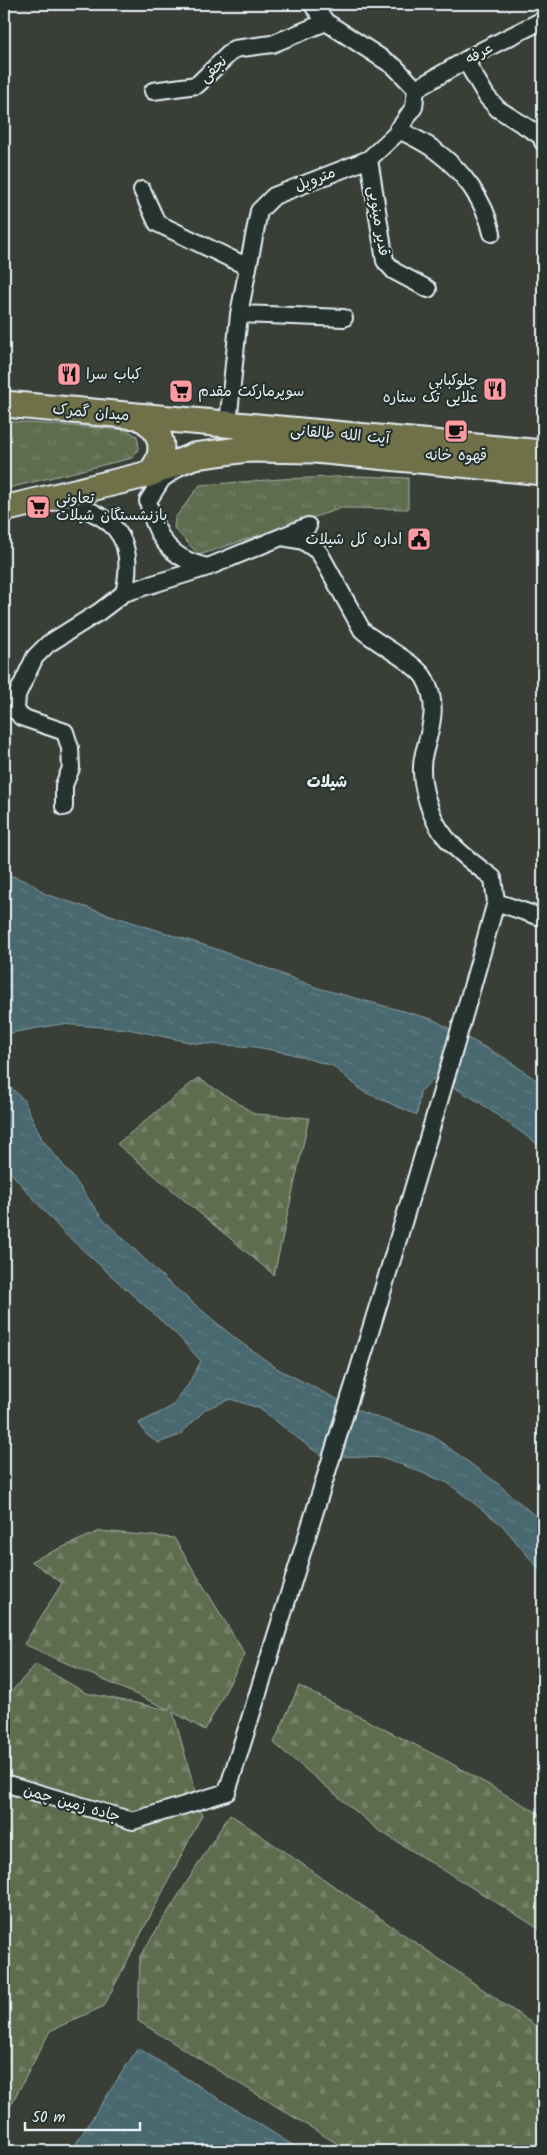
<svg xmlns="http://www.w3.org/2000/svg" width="547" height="2155" font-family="Kalam,'Playpen Sans Arabic',sans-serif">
	<defs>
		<pattern id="grass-tufts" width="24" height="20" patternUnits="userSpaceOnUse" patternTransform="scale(1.25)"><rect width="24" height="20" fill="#5e6d4f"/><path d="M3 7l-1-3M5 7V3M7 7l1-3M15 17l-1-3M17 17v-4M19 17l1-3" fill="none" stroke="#758269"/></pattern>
		<pattern id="forest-firs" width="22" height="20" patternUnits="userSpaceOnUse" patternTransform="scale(1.25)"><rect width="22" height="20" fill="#5e6d4f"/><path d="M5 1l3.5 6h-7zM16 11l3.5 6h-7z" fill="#758269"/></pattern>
		<pattern id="water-ripples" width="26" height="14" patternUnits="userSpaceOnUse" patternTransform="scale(1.25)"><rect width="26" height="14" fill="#48686f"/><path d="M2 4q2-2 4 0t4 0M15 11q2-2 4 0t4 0" fill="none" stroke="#627e84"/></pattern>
	</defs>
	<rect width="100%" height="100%" fill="#393f37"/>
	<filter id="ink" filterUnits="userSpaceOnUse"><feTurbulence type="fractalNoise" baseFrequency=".02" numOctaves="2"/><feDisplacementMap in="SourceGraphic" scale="10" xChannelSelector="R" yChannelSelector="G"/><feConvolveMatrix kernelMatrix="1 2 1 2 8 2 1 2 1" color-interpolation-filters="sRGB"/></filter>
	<g filter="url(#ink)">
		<!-- grass -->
		<path fill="url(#grass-tufts)" stroke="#a3afa4" d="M4,421l123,9 10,6 2,12 -7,10 -128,31z
			M360,476l48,2v31l-66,-1 -143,47 -25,-27 1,-10 25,-33 81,-6z"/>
		<!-- forest -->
		<path fill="url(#forest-firs)" stroke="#a3afa4" d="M198,1078l57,36 54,4 -35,157 -157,-131z
			M100,1531l74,7 71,116 -40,76 -32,-18 29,103 -98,191 -54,25 -46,87v-418l32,-36 50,29 84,17 -146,-66 38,-61 -31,-22z
			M299,1686l148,75 96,55v115l-165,-101 -104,-87z
			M230,1814l313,217v120h-194l-211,-130 2,-65z"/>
		<!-- water -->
		<path fill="url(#water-ripples)" stroke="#889fa6" d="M4,873l27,10 14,11 177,57 96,37 114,31 73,39 38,27v63l-64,-46 -43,-25 -16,15 -3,23 -53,-23 -31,-26 -45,-13 -32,-6 -62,-4 -66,-14 -67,-5 -57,10z
			M4,1081l19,18 19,40 33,41 27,38 65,63 69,58 42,30 86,44 70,24 63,46 46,40v51l-41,-49 -54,-42 -63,-25 -65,-3 -61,-47 -29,-9 -24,10 -26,26 -22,8 -11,-8 -8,-12 32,-16 17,-22 13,-24 -23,-25 -116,-105 -58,-66z
			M138,2048l164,103h-231z"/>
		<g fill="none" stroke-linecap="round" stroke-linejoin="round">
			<!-- lane casing -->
			<g stroke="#e8f1f8" stroke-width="11">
				<path id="lane" d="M4,712l15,4"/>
			</g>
			<!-- street casing -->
			<g stroke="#e8f1f8" stroke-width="20">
				<path id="street" d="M465,60l22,37 11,12 43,27 2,6
					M416,89l67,-39 60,-30
					M153,91l44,-6 37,-36 38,-5 54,-22
					M398,129c12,7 27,13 38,22 27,20 49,50 56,82
					M369,159l16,102 9,10 34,18
					M142,190l15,33 91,44
					M239,314l105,4
					M228,424l11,-110 20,-103 15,-15 95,-37 26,-24 19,-28 2,-18 -21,-22 -69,-45 -14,-18
					M176,469l-14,10 -14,22c8,37 22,58 60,66
					M56,499c54,15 82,34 68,94
					M281,537l22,4 16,11 43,78c15,14 55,33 63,49 14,26 6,48 -1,74 -7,25 6,67 23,86 13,15 30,27 46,39l3,24 47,16
					M64,807v-22l7,-17 -1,-20 -5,-16 -44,-15 -5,-7 1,-15 18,-38 13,-13 51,-32 25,-19 84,-26 100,-41
					M4,1783l129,38 94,-29c93,-296 186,-592 269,-890"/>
			</g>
			<!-- primary casing -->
			<g stroke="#e8f1f8" stroke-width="29">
				<path id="primary" d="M4,404l133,12c26,11 32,38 12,58
					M137,416l406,37
					M4,509l145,-35 45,-18 53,-7 68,1 228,22"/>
			</g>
			<!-- lane -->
			<use href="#lane" stroke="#26332d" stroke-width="8"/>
			<!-- street -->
			<use href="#street" stroke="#26332d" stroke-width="16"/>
			<!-- primary -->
			<use href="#primary" stroke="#6f704a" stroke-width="25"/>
		</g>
	</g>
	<!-- icons -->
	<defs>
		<g id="restaurant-square" transform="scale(1.25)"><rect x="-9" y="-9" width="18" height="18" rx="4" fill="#ff9aa2" stroke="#26332d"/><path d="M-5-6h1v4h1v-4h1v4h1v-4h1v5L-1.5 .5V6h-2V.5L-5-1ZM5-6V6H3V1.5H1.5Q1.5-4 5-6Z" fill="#111"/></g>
		<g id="supermarket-square" transform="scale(1.25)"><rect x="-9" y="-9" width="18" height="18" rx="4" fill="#ff9aa2" stroke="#26332d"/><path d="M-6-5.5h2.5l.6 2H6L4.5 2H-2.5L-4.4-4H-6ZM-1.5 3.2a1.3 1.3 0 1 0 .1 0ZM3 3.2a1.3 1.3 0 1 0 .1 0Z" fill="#111"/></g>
		<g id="cafe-square" transform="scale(1.25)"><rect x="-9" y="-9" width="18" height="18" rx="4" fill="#ff9aa2" stroke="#26332d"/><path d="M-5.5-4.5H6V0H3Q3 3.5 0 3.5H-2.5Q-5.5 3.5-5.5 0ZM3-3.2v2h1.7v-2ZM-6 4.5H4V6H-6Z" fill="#111"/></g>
		<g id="civic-square" transform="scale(1.25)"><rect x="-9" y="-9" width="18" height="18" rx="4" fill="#ff9aa2" stroke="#26332d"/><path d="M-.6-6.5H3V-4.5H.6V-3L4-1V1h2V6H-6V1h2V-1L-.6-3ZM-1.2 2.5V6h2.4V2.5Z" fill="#111"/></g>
	</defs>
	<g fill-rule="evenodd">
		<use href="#restaurant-square" x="69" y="374"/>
		<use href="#restaurant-square" x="495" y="389"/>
		<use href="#supermarket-square" x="181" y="391"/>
		<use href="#cafe-square" x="456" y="431"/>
		<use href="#supermarket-square" x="38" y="507"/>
		<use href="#civic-square" x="419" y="539"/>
	</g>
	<g text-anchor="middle" stroke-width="4.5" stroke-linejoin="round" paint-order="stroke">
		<!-- street labels -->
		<g font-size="15" fill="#e8f1f8" stroke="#26332d">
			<text transform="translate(479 53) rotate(-29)" y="5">عرفه</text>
			<text transform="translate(213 69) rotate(-43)" y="5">نجفی</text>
			<text transform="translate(315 179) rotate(-22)" y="5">متروپل</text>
			<text transform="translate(379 221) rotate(81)" y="5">قدیر مینویی</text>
			<text transform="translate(91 412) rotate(5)" y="5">میدان گمرک</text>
			<text transform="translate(340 434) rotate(5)" y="5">آیت الله طالقانی</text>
			<text transform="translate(72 1803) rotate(16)" y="5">جاده زمین چمن</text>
		</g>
		<!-- poi labels -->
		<g font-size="15" fill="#e8f1f8" stroke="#26332d" text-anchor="start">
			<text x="86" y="379">کباب سرا</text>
			<text x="478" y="385" text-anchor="end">چلوکبابی<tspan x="478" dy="17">علایی تک ستاره</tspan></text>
			<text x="198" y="396">سوپرمارکت مقدم</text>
			<text x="456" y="460" text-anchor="middle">قهوه خانه</text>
			<text x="56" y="503">تعاونی<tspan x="56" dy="17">بازنشستگان شیلات</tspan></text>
			<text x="402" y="544" text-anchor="end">اداره کل شیلات</text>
		</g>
		<!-- neighbourhood labels -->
		<g font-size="16" font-weight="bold" fill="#e8f1f8" stroke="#26332d">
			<text x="327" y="787">شیلات</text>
		</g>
	</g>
	<!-- margin -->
	<rect width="547" height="2155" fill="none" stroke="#26332d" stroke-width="20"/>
	<rect x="10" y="10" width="527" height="2135" fill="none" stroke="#e8f1f8" stroke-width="2" filter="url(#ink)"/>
	<!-- scale -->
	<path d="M25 2122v8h115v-8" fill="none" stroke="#e8f1f8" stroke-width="2.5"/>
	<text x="32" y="2122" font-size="15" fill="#e8f1f8" stroke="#26332d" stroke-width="4" paint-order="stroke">50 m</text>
</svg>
